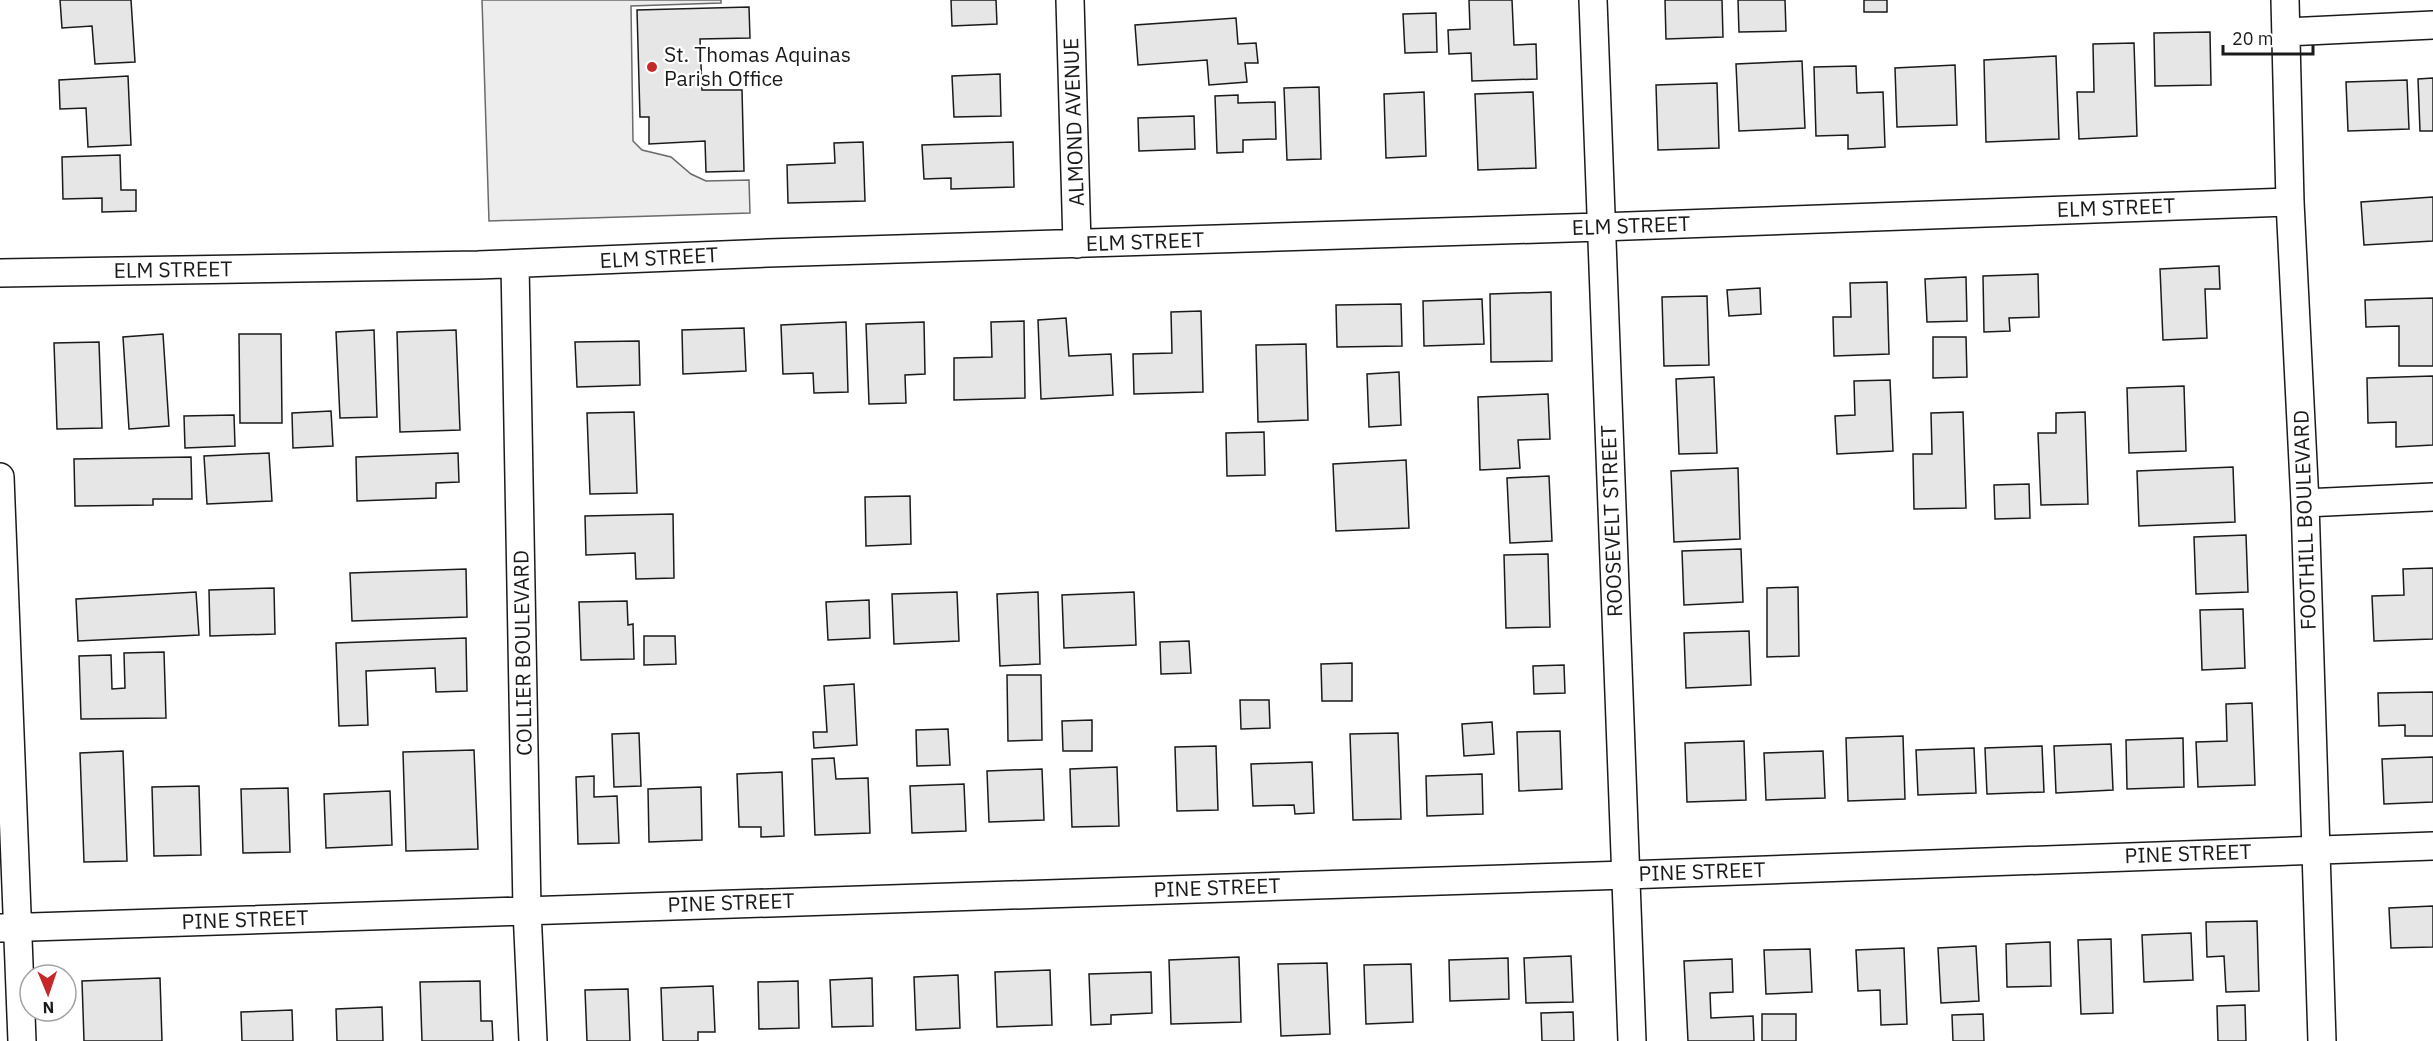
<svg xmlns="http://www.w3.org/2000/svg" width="2433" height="1041" font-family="'IBM Plex Sans',sans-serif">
	<rect width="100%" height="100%" fill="#fff"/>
	<!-- green -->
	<path fill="#ededed" stroke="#6a6a6a" stroke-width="1.5" d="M482,0h239v3l-90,3 2,135 9,9 29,7 20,17 15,7 43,-1 1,33 -261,8z"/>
	<!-- building -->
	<path fill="#e6e6e6" stroke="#1a1a1a" stroke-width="1.5" d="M60,0h71l4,62 -40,2 -3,-38 -30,2z
		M951,0h45l1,24 -45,2z
		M1469,0h43l2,45 22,-1 1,35 -65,2 -1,-28 -22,1 -1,-24 22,-1z
		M1665,0h57l1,37 -57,2z
		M1738,0h47l1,31 -47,1z
		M1864,0h23v12h-23z
		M749,7l1,31 -50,1 2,51h40l2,81 -38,1 -1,-31 -56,3v-27h-9l-3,-107z
		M1436,13l1,39 -32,1 -2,-39z
		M1236,18l2,26 18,-1 2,20h-13l2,19 -38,3 -2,-25 -69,5 -3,-40z
		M2210,32l1,53 -56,1 -1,-53z
		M2134,43l3,93 -58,3 -2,-47h17l-1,-48z
		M2056,56l3,83 -73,3 -2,-82z
		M1802,61l3,67 -66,3 -3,-67z
		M1955,65l2,60 -60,2 -2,-59z
		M1856,66l1,27 26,-1 2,55 -37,2v-14l-32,1 -2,-69z
		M1000,74l1,42 -47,1 -2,-41z
		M128,76l3,69 -43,2 -2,-39 -26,1 -1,-29z
		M2433,78v53h-13l-2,-52z
		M2407,80l2,49 -61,2 -2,-49z
		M1717,83l2,65 -61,2 -2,-65z
		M1319,87l2,72 -34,1 -3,-72z
		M1424,92l2,64 -40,2 -2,-64z
		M1533,92l3,76 -58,2 -3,-76z
		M1238,95v8l37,-1 1,37 -33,1v12l-26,1 -2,-57z
		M1194,116l1,33 -56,2 -1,-33z
		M863,142l2,59 -77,2 -1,-38 48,-2 -1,-20z
		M1013,142l1,45 -63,2v-11l-27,1 -2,-34z
		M120,155l1,35h15v21l-34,1v-14l-39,1 -1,-42z
		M2433,197v44l-69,4 -3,-43z
		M2219,266l1,23h-15l2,49 -44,2 -3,-71z
		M2038,274l1,43 -30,1 1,13 -26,1 -1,-56z
		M1966,277l1,44 -40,1 -2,-43z
		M1887,282l2,72 -55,2 -1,-39h18l-1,-34z
		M1760,288l1,26 -32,2 -2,-26z
		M1551,292l1,69 -61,1 -1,-68z
		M1707,296l2,69 -45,1 -2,-69z
		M2433,298v68h-34v-40l-33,1 -1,-27z
		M1482,299l2,45 -60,2 -1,-45z
		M1401,304l1,42 -65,1 -1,-42z
		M1201,311l2,81 -69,2 -1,-40 39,-1 -1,-41z
		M1066,318l3,38 42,-2 2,41 -72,4 -3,-79z
		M1024,321l1,77 -71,2v-42l38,-1 -1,-35z
		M846,322l2,70 -34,1 -1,-20 -30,1 -2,-49z
		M924,322l1,52 -20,1 1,28 -37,1 -3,-80z
		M744,328l2,43 -63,3 -1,-44z
		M374,330l3,87 -37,1 -4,-86z
		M456,330l4,100 -60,2 -3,-100z
		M163,334l6,92 -40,3 -6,-92z
		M239,334h42l1,89h-42z
		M1933,337h33l1,40 -34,1z
		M639,341l1,44 -63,2 -2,-45z
		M99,342l3,86 -45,1 -3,-86z
		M1306,344l2,76 -50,2 -2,-77z
		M1399,372l2,53 -32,2 -2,-53z
		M2433,376v69l-37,2v-25l-28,1 -1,-45z
		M1714,377l3,76 -38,1 -3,-75z
		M1890,380l3,71 -56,3 -2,-38 20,-1 -1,-34z
		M2184,386l2,65 -57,2 -2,-65z
		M1548,394l2,45 -32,1 2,28 -40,2 -2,-73z
		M331,411l2,35 -40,2 -1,-35z
		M634,412l3,81 -47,1 -3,-81z
		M1963,412l3,96 -52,1 -1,-55h19l-1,-41z
		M2085,412l3,92 -47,1 -3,-72h18v-20z
		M234,415l1,31 -50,2 -1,-32z
		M1264,432l1,43 -38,1 -1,-43z
		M269,453l3,48 -65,3 -3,-48z
		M458,453l1,29 -23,1v15l-79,3 -1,-44z
		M191,457l1,42h-39v6l-78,1 -1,-47z
		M1406,460l3,68 -73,3 -3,-67z
		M2233,467l2,55 -96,4 -2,-55z
		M1738,468l2,71 -66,3 -3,-71z
		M1549,476l3,65 -42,2 -3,-65z
		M2029,484l1,34 -35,1 -1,-34z
		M910,496l1,48 -45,2 -1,-49z
		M673,514l1,64 -38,1 -1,-26 -49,2 -1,-39z
		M2246,535l2,57 -52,2 -2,-57z
		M1741,549l2,53 -59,3 -2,-54z
		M1548,554l2,73 -44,1 -2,-73z
		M2433,568v71l-59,2 -2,-45 32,-1 -1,-26z
		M466,569l1,48 -115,4 -2,-48z
		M1798,587l1,69 -32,1v-69z
		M274,588l1,46 -65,2 -1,-46z
		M196,592l3,43 -121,6 -2,-42z
		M957,592l2,49 -65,3 -2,-50z
		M1038,592l2,72 -40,2 -3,-72z
		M1134,592l2,53 -72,3 -2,-53z
		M869,600l1,38 -42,2 -2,-38z
		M627,601l1,24 5,-1 1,35 -53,1 -2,-58z
		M2243,609l2,59 -43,2 -2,-60z
		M1749,631l2,54 -65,3 -2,-55z
		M644,636h31l1,28 -32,1z
		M466,638l1,53 -31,1 -1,-24 -69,3 2,54 -29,1 -3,-83z
		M1189,641l2,32 -30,1 -1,-32z
		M164,652l2,66 -85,1 -2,-63 32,-1 1,34 13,-1 -1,-35z
		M1352,663v38h-30l-1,-37z
		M1564,665l1,28 -31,1 -1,-28z
		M1007,675h34l1,65 -34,1z
		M854,684l3,61 -43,3 -1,-16h14l-3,-46z
		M2433,692v44h-28v-11l-26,1 -1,-33z
		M1240,700h29l1,28 -29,1z
		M2252,703l3,82 -57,2 -2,-45 31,-1 -1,-37z
		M1092,720v31h-29l-1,-30z
		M1492,722l2,32 -30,2 -2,-32z
		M948,729l2,36 -33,1 -1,-36z
		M1560,731l2,58 -43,2 -2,-59z
		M639,733l2,53 -27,1 -2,-53z
		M1398,733l3,86 -48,1 -3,-86z
		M1903,736l2,63 -57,2 -2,-63z
		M2183,738l1,49 -57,2 -1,-49z
		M1744,741l2,59 -59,2 -2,-59z
		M2111,744l2,46 -57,3 -2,-47z
		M1216,746l2,64 -41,1 -2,-64z
		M2042,746l2,46 -57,2 -2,-46z
		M1974,748l2,45 -58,2 -2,-45z
		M474,750l4,99 -72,2 -3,-99z
		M123,751l4,110 -43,1 -4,-109z
		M1823,751l2,47 -59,2 -2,-47z
		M2433,757v45l-49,2 -2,-45z
		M834,758l2,21 32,-1 2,55 -55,2 -3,-76z
		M1312,762l2,51 -19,1 -1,-9 -41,1 -2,-42z
		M1117,767l2,59 -47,1 -2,-58z
		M1042,769l2,51 -55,2 -2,-51z
		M782,772l2,64 -23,1v-10h-22l-2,-53z
		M1482,774l1,40 -56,2 -1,-40z
		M594,776v21l23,-1 2,47 -41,1 -2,-67z
		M964,784l2,47 -54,2 -2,-47z
		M199,786l2,69 -47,1 -2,-69z
		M701,787l1,53 -53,2 -1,-53z
		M288,788l2,64 -47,1 -2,-64z
		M390,791l2,54 -66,3 -2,-54z
		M2433,906v41l-42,1 -2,-40z
		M2257,921l2,70 -33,1 -2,-36 -17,1 -1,-35z
		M2191,933l2,47 -49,2 -2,-47z
		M2111,939l2,74 -32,1 -3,-74z
		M2050,942l1,44 -44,1 -1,-43z
		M1976,946l3,55 -38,2 -3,-55z
		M1904,948l3,76 -26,1 -1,-35 -22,1 -2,-41z
		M1810,949l2,43 -46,2 -2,-44z
		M1571,956l2,46 -47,1 -2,-45z
		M1239,957l2,65 -70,2 -2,-64z
		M1508,958l1,41 -59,2 -1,-41z
		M1732,959l1,33 -23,1 1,25 42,-2 1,25h-66l-4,-80z
		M1327,963l3,71 -49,2 -3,-72z
		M1411,964l2,58 -47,2 -2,-59z
		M1050,970l2,55 -55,2 -2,-55z
		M1151,972l1,41 -41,2v9l-20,1 -2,-51z
		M958,975l2,53 -44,2 -2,-53z
		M160,978l2,63h-78l-2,-60z
		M872,978l1,48 -41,1 -2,-47z
		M480,981l1,40h11l1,20h-71l-2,-59z
		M798,981l1,47 -40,1 -1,-47z
		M713,986l2,46h-17v9h-35l-2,-53z
		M628,989l2,52h-43l-2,-51z
		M2245,1005l1,36h-28l-1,-35z
		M382,1007l1,34h-46l-1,-32z
		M292,1010l1,31h-51l-1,-29z
		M1573,1012l1,29h-32l-1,-28z
		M1762,1014h34v27h-34z
		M1983,1014l1,27h-31l-1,-26z"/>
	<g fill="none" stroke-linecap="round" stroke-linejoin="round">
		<!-- street casing -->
		<g stroke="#1a1a1a" stroke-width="30">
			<path id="street" d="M1070,0l7,244
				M1593,0l39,1041
				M2285,0l5,202 15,301 17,538
				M2286,32l147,-7
				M515,264l12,646 6,131
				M0,273l478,-8 290,-12 832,-26 690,-25
				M0,477l22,564
				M2305,503l128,-6
				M0,928l1626,-53 807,-29"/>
		</g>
		<!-- street -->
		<use href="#street" stroke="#fff" stroke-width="27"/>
	</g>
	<!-- markers -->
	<circle fill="#c62828" stroke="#fff" stroke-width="2" cx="652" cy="67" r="6"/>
	<g text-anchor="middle" stroke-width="4.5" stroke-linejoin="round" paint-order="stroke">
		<!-- poi labels -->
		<g font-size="21" fill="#1a1a1a" stroke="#fff" text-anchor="start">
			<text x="664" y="62">St. Thomas Aquinas<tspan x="664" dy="24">Parish Office</tspan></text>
		</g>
		<!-- street labels -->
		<g font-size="21" fill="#1a1a1a" stroke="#fff">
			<text transform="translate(1074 122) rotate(-92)" y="7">ALMOND AVENUE</text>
			<text transform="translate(2116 208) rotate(-2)" y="7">ELM STREET</text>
			<text transform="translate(1631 226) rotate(-2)" y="7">ELM STREET</text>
			<text transform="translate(1145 242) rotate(-2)" y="7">ELM STREET</text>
			<text transform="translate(659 258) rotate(-3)" y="7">ELM STREET</text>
			<text transform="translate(173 270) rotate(-1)" y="7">ELM STREET</text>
			<text transform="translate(2305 520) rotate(-92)" y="7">FOOTHILL BOULEVARD</text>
			<text transform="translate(1612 521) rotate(-92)" y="7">ROOSEVELT STREET</text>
			<text transform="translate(523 653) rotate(-91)" y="7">COLLIER BOULEVARD</text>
			<text transform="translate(2188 854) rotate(-2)" y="7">PINE STREET</text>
			<text transform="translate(1702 872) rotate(-2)" y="7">PINE STREET</text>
			<text transform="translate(1217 888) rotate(-2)" y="7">PINE STREET</text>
			<text transform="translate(731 903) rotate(-2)" y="7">PINE STREET</text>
			<text transform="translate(245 920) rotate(-2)" y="7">PINE STREET</text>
		</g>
	</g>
	<!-- north arrow -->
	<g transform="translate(48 993) rotate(178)"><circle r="28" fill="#ffffff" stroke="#a3a3a3" stroke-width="1.5"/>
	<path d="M0-4.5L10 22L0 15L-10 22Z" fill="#c62828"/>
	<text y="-9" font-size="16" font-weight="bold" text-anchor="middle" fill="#1a1a1a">N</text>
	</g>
	<!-- scale -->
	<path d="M2223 45v9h90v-9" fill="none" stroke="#1a1a1a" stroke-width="3"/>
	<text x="2232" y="45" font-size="18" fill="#1a1a1a" stroke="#ffffff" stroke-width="4.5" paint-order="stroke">20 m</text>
</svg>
